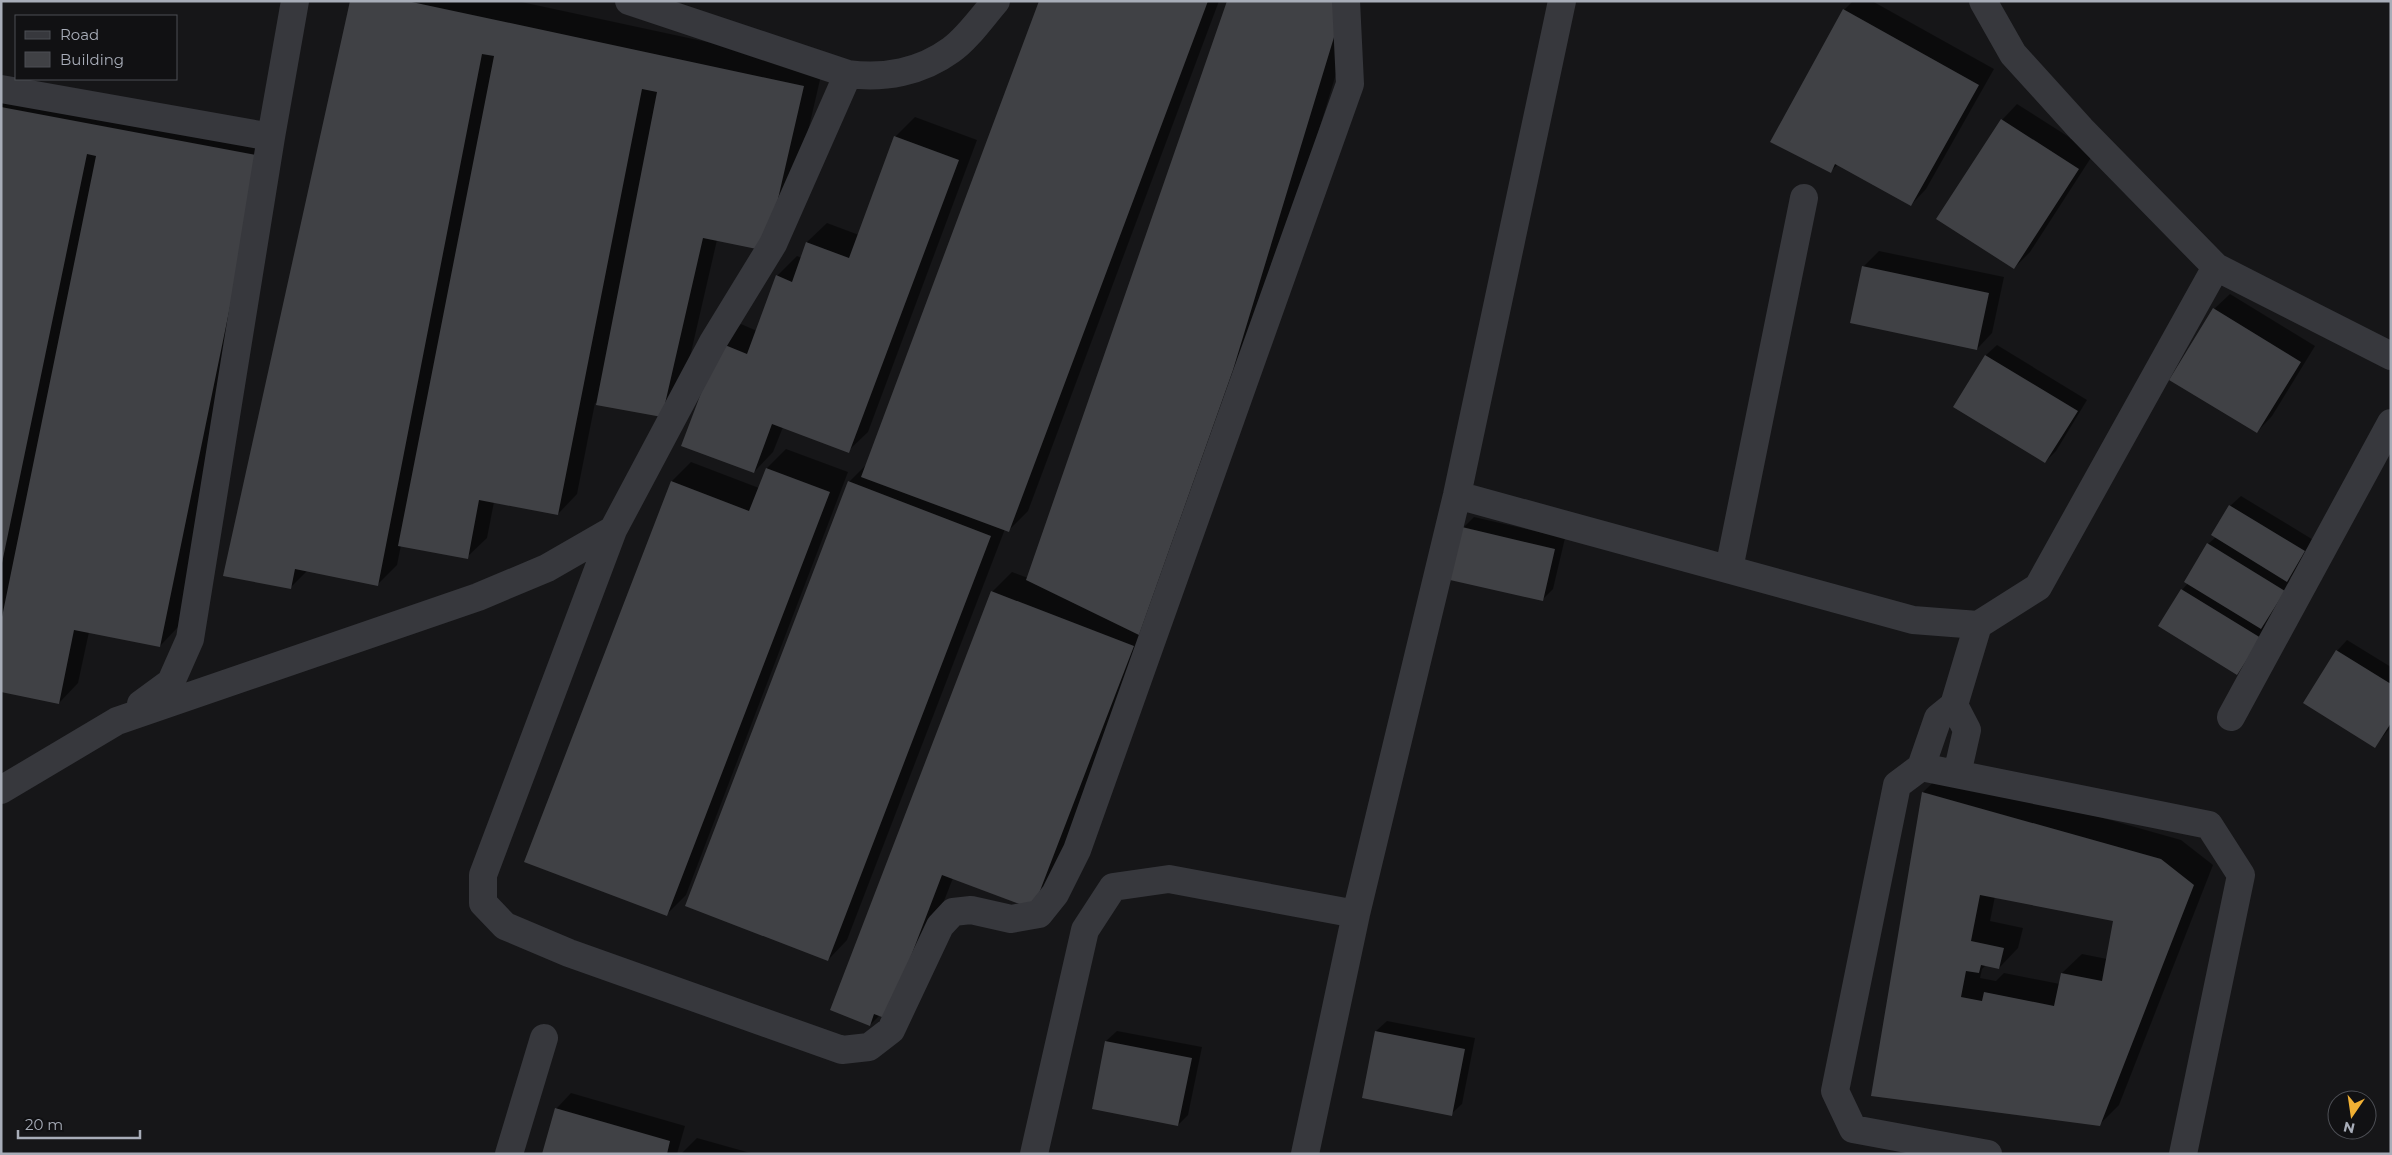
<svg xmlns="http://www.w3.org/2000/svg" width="2392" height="1155" font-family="Montserrat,sans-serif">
	<rect width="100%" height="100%" fill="#161618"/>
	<!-- shadow -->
	<path fill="#0007" fill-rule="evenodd" d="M351,1h166l306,66 -38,163 -68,10 -36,156 -20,20 -66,-13 -18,91 -19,20 -64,-12 -7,36 -20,19 -66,-12 -4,20 -19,19 -70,-14 -18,18z
		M1041,1h178l-191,510 -20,20 -3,-2 -158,411 -19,20 21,-478 19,-19z
		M1228,1h130l-105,348 -201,539 -19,20 -80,-30 -47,120 -26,17 -10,10 122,-433 20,-20 16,6z
		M1853,1h19l122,68 -68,120 -15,16 -73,-41 -8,8 14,-162z
		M1,84l279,52 -101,490 -19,20 -71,-14 -11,51 -19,20 -58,-13z
		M2017,104l77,49 -64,99 -16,16 -76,-49 64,-99z
		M915,117l62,23 -109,292 -20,19 -65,-24 -10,25 -19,20 -33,-128 20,-20 16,7 20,-55 20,-20 5,2 5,-16 20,-19 32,12 37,-99z
		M1879,251l125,26 -12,56 -15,16 -114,-82z
		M2230,294l85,52 -43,70 -15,16 -43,-123z
		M1997,345l90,55 -31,51 -11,11 -90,-55 31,-52z
		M786,449l62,23 -162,423 -20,20 6,-434 19,-19 68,26 8,-20z
		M2241,496l74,45 -18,29 -7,8 4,2 -22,37 -7,7 5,3 -22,36 -11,10 -55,-83 6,-7 20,-39 8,-7 14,-31z
		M1474,517l91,21 -12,51 -11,11 -79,-72z
		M2347,640l44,27v60l-17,20 -37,-96z
		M1943,773l238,67 32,25 -94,240 -20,20 -227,-30 51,-303zM1995,896l120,24 -8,39 -25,-5 -20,19 -2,11 -56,-11 -8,8 -16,-3 2,-9 4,-4 13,3 19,-20 5,-20 -33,-7z
		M1387,1021l88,17 -13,66 -11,10 -75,-83z
		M1117,1031l85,16 -14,68 -10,10 -85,-17 13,-67z
		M571,1093l114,33 -8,28h-134l13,-45z
		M697,1138l57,16h-73z"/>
	<!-- building -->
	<path fill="#404145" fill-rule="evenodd" d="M350,1h57l397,85 -38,165 -63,-13 -41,179 -66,-12 61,-313 -15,-3 -84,426 -79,-15 -11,59 -70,-13 96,-490 -12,-2 -104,532 -83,-17 -4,20 -68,-13z
		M1039,1h169l-199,531 -148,-55z
		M1227,1h118l-112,369 -94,265 -113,-55z
		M1843,9l136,76 -68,121 -76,-42 -4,9 -61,-31z
		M1,107l260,49 -101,491 -86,-17 -15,74 -58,-12v-70l95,-466 -9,-2 -86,414z
		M2001,119l78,50 -65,100 -78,-50z
		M894,136l65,24 -110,293 -77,-29 -18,49 -73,-27 39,-103 27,11 29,-79 16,7 14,-40 43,16z
		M1862,266l127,27 -12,57 -127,-27z
		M2213,308l88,54 -44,71 -88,-53z
		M1985,355l93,56 -33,52 -92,-56z
		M766,468l64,24 -163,424 -143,-54 147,-381 78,30z
		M848,481l143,55 -163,425 -143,-55z
		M2229,505l76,46 -18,31 -76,-47z
		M1462,527l93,22 -12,52 -93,-21z
		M2207,543l78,48 -24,38 -77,-47z
		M2181,589l80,49 -24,37 -79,-49z
		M991,591l143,55 -101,263 -91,-34 -55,144 -13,-5 -4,12 -40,-16z
		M2336,650l55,34v39l-16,25 -72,-45z
		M1922,792l239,67 33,26 -94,241 -229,-30zM1980,895l133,26 -11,60 -41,-8 -7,33 -70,-14 -2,9 -21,-4 5,-26 13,2 2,-8 18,4 5,-21 -33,-7z
		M1375,1031l90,18 -13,67 -90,-18z
		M1105,1041l87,17 -14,68 -86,-17z
		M555,1108l115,33 -3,13h-125z"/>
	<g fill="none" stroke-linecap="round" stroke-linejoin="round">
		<!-- minor -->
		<path stroke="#37383d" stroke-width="28" d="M629,1l219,73c36,5 73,-2 103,-24 16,-11 32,-34 45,-49
			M1983,1l30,53 68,75 135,138 175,89
			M1,89l270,48
			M1457,495l456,125 65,5 60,-38 178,-320
			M613,530l-130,345v28l22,23 64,27 273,97 27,-3 22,-17 49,-104 13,-14 18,-2 40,9 28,-5 16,-20 22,-44 273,-766 -4,-83
			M1729,569l75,-371
			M141,704l30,-22 19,-43 81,-502 24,-136
			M1954,705l13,25 -10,44
			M2231,717l160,-294
			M1921,767l17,-49 16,-13 24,-80
			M1,790l116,-69 361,-124 69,-29 66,-38 100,-188 60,-98 75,-170
			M509,1154l35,-116
			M1034,1154l51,-224 28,-43 56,-8 187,35
			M1305,1154l51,-240 101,-419 105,-494
			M1988,1154l-135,-25 -18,-38 62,-306 24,-18 288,58 32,50 -58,279"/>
	</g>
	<!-- border -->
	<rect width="2392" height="1155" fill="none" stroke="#a8adb8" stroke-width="5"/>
	<!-- legend -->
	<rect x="15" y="15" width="162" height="65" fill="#111113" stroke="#4d4f55"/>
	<rect x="25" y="31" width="25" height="8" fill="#37383d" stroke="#4d4f55"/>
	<text x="60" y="40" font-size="15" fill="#a8adb8">Road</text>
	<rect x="25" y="52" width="25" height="15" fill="#404145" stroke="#4d4f55"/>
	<text x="60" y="65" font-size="15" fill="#a8adb8">Building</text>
	<!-- north arrow -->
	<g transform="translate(2352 1115) rotate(193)"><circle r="24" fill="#111113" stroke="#4d4f55"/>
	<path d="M0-4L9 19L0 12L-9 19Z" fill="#f2b134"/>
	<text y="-8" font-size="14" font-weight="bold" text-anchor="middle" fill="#a8adb8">N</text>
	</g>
	<!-- scale -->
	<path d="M18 1130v8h122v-8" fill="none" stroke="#a8adb8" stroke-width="2.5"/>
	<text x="25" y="1130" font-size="15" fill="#a8adb8" stroke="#111113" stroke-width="4" paint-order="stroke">20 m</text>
</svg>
